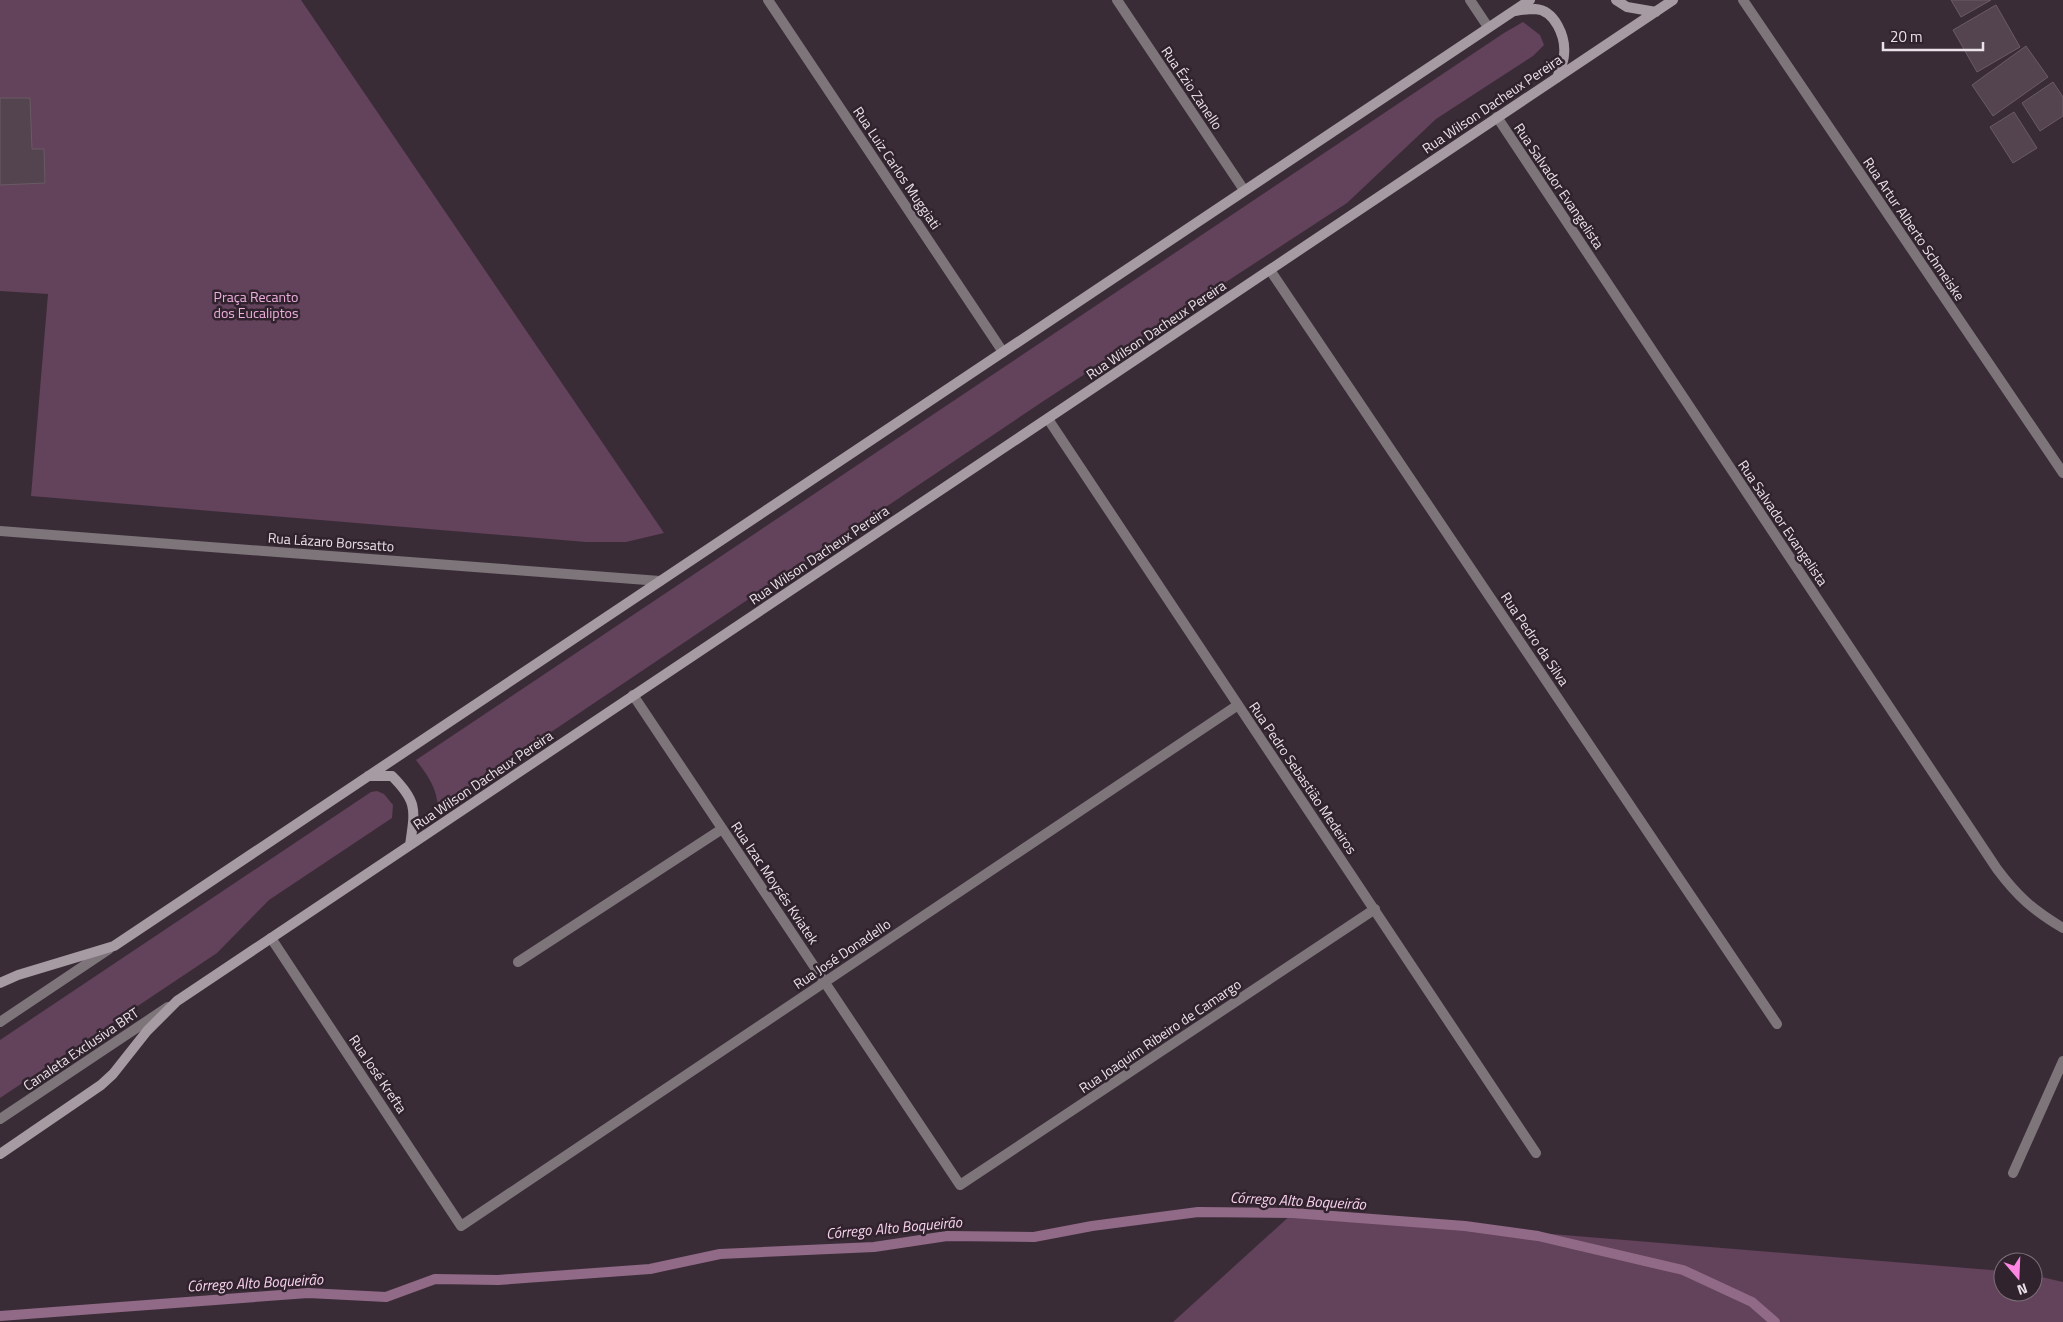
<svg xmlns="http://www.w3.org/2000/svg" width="2063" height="1322" font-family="'Titillium Web',sans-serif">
	<rect width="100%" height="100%" fill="#3a2c37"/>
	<!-- green -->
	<path fill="#63425b" d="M0,0h301l363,533 -38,9h-40l-555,-46 17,-202 -48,-3z
		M1523,22l17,13 4,10 -11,11 -97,63 -89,84 -305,199 -604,406c-1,-20 -10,-32 -22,-48l1088,-727z
		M377,791l7,3 9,11 -1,13 -123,82 -52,53 -217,145v-58l371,-248z
		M1293,1213l710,58v21h30v-17l30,7v40h-890z"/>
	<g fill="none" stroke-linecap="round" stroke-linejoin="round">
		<!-- stream -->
		<path stroke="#916a87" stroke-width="10" d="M0,1316l308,-23 78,4 49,-18 63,1 152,-11 70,-15 154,-7 73,-11 87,1 58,-11 106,-14 95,1 172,13 73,10 145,34 69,32 23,20"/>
	</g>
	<!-- building -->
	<path fill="#53444f" stroke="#6a5a65" d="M1951,0h40l-30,17z
		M1996,5l24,42 -43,25 -24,-42z
		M2026,46l22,31 -55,39 -21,-31z
		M2053,82l10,15v19l-23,15 -18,-28z
		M0,98h30l2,51h12l1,34 -45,2z
		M2014,112l23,36 -24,15 -23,-36z"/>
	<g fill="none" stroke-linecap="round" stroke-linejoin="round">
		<!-- service -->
		<path stroke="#7d757a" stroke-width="10" d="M518,962l204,-133
			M0,1022l109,-73
			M0,1119l168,-112"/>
		<!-- minor -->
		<path stroke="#7d757a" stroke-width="10" d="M768,0l235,352
			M1117,0l127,190
			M1470,0l18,27
			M1743,0l320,473
			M1497,117l500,752c21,28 36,41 66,59
			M1270,270l507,754
			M1048,419l488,734
			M0,531l660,50
			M633,695l327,490 415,-276
			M271,938l190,288 777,-521
			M2013,1173l50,-112"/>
		<!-- secondary -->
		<path stroke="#a79ba3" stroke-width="10" d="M1616,0l11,7 29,5
			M1515,11c6,-1 14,-2 20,-2 20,1 31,28 29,46 0,7 -5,16 -7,23
			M368,776h24c26,26 23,34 18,69
			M0,983l18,-8 96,-29 1416,-946
			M0,1154l101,-69 12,-11 34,-43 30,-30 1496,-1001"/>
	</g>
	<g text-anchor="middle" stroke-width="5" stroke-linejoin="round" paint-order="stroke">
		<!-- street labels -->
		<g font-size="14" fill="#ebe2e9" stroke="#30232d">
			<text transform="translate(1192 88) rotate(56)" y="5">Rua Ézio Zanello</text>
			<text transform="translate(1492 104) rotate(-34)" y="5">Rua Wilson Dacheux Pereira</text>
			<text transform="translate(897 168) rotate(56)" y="5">Rua Luiz Carlos Muggiati</text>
			<text transform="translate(1559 186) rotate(56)" y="5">Rua Salvador Evangelista</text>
			<text transform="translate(1914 229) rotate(56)" y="5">Rua Artur Alberto Schmeiske</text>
			<text transform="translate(1156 330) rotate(-34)" y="5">Rua Wilson Dacheux Pereira</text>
			<text transform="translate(1783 523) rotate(56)" y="5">Rua Salvador Evangelista</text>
			<text transform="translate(331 542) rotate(4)" y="5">Rua Lázaro Borssatto</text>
			<text transform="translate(819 555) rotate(-34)" y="5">Rua Wilson Dacheux Pereira</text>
			<text transform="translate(1535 639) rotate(56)" y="5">Rua Pedro da Silva</text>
			<text transform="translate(1303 778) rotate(56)" y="5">Rua Pedro Sebastião Medeiros</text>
			<text transform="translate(483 780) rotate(-34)" y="5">Rua Wilson Dacheux Pereira</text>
			<text transform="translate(775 883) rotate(56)" y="5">Rua Izac Moysés Kviatek</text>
			<text transform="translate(842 954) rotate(-34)" y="5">Rua José Donadello</text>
			<text transform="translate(1160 1036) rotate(-34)" y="5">Rua Joaquim Ribeiro de Camargo</text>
			<text transform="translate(81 1049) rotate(-34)" y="5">Canaleta Exclusiva BRT</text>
			<text transform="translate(378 1074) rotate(56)" y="5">Rua José Krefta</text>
		</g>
		<!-- park labels -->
		<g font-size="14" fill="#eeafde" stroke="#30232d">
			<text x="256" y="302">Praça Recanto<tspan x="256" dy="16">dos Eucaliptos</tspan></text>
		</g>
		<!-- water labels -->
		<g font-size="15" font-style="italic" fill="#f9d2ee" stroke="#30232d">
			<text transform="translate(1298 1201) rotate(3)" y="5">Córrego Alto Boqueirão</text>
			<text transform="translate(894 1228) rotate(-5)" y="5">Córrego Alto Boqueirão</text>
			<text transform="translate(255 1283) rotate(-3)" y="5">Córrego Alto Boqueirão</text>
		</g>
	</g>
	<!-- north arrow -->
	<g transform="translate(2018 1277) rotate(161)"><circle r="24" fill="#30232d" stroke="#7b6f78"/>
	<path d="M0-4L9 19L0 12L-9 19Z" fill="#fd86e3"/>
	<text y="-8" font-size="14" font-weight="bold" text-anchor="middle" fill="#ebe2e9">N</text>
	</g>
	<!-- scale -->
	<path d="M1883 42v8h100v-8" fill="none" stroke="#ebe2e9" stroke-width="2.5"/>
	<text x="1890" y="42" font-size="15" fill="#ebe2e9" stroke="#30232d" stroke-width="4" paint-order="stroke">20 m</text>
</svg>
